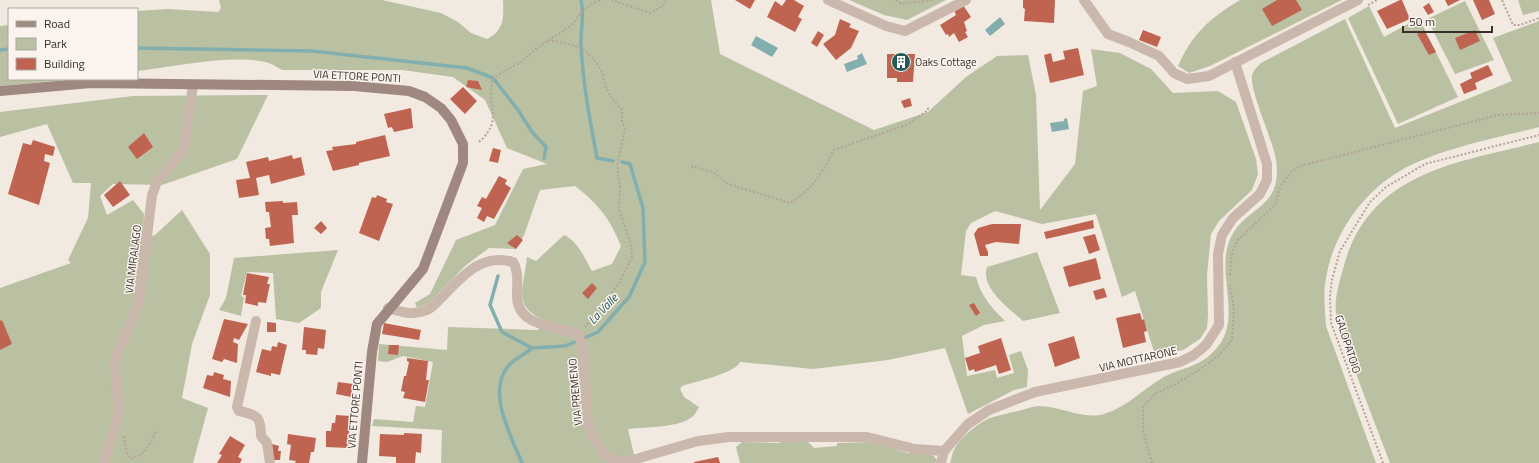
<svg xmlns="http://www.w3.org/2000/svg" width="1539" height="463" font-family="'Titillium Web',sans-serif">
	<rect width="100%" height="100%" fill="#f2e9e1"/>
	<!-- green -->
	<path fill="#b9c1a2" d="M219,0h163l59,13 17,9 13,11 16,6c17,-8 17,-22 16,-39h208l9,54 154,76 54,-18 38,-35 31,-21 31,-1 8,40 4,115 35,-46 8,-73 14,-5 -6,-37 29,4 31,16 22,24 45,-2 18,11 20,57 2,15 -6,16 -33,31 -8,13 -4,41 1,40 -1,13 -7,11 -17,11 -28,5 -20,-64 -13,6 -26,-83 -54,10 -47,-13 -24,12 -5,8 -5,44 15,2c5,19 15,30 29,44l-21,4 -22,11 5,40 28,-6 2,8 17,-5 -5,-18 12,-4 7,19 -1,17 -13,3 -46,24 -23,-66 -57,12 -75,9 -73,-7c-4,11 -46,20 -58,24l-2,3 4,8 15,10c-2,3 -4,8 -7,10 -13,11 -48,10 -64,12l8,34h-195l1,-33 -70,-4 2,-7 39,3 3,-16 9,1 8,-45 -30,-6 -16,6 -9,-1 1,-17 68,6 1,-23 89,3 14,-7c-40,-15 -28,-30 -24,-66l9,4 28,-26c14,6 21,24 28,36l20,-7 9,-18c-12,-29 -22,-41 -46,-60l-35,4 -16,45 -8,14 -27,-1 -24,18 -37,38 -11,4 -2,-5 15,-9 26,-54 39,-15 28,-56 24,-5 -40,-16 -22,-48 -32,-23 -51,-7h-120c-5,-3 -11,-7 -17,-8 -32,-8 -94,5 -128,9v-60l31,-2 50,3 3,-4z
		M849,0h97l-39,20 -23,-5z
		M1240,0h102l-132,66 -21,7 -11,-7c14,-32 33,-49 62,-66z
		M1518,0h21v11l-16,4z
		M1465,1l29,59 -39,14 -28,-55z
		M1369,6l15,31 35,-19 39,79 -60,27 -50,-106z
		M1345,19l50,109 117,-47 -19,-43 46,-17v106c-42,11 -102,22 -139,44 -38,22 -67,64 -74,107 -3,16 -1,33 0,48l50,137h-426c2,-5 2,-11 5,-15 7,-12 23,-25 35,-30 9,-3 19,-5 28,-7 6,-1 14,-5 21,-5 22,0 43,14 65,8 23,-7 38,-24 58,-36 17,-10 35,-10 50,-25 35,-32 1,-79 19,-116 16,-32 52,-28 45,-77 -3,-20 -26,-68 -24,-84 1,-6 5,-9 9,-13z
		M9,25v54h65l-74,7v-60z
		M268,95l-31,64 -75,26 -49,-1 -13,12 7,19 26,-15 11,14 -1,25 12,-4 27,-25 28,44v41l-18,49 -10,54 26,10 -15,55h-193v-175l71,-25 -3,-3 20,-42 3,-35h-18l-26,-59 -47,13v-25l133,-16z
		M1539,142v321h-149c-15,-40 -31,-79 -44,-119 -3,-10 -8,-21 -10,-32 -2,-16 5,-35 9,-50 27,-91 115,-100 194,-120z
		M338,250l-17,42v16l-22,15 -23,-4 -3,-46 -26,-1 -6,24 3,1 -3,19 -22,-6 7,-12 8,-40z
		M1037,252l23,61 -37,8c-13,-12 -43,-33 -36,-54z
		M782,439l24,1 8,8 23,-2v-3l35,-1 36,11 24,1 5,6 -2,3h-195l-4,-16 6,-5 38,1z"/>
	<!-- water -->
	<path fill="#82aead" d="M1000,17l5,7 -15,12 -5,-6z
		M756,36l22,12 -6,9 -21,-12z
		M862,53l5,11 -20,8 -3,-8 14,-5 -1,-3z
		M1067,118l2,11 -17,3 -2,-9 14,-2v-2z"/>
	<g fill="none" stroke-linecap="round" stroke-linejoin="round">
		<!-- stream -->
		<path stroke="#82aead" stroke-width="3.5" d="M581,0c4,16 -1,30 0,46 2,38 9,75 16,112l16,3
			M137,48l175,3 155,17 26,10 25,32 14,22 14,15 -2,11
			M0,50l9,-1
			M498,276l-8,29 12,27 30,16
			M522,463c-11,-27 -37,-73 -12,-99 6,-6 16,-10 22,-16l33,-2 33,-14 31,-35 16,-35 -2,-54 -13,-44 -8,-2"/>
	</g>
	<!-- building -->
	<path fill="#c06452" d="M735,0h20l-5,9z
		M786,0h8l10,6 -6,11 4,2 -7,13 -28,-15 8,-16 7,5z
		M1023,0h32l-1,23 -30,-2 1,-12 -2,-1z
		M1277,0h19l6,10 -30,16 -10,-17z
		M1400,0h2l8,19 -23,10 -10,-18z
		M1445,0h15l-12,6z
		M1473,0h16l6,14 -13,6z
		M1429,3l5,9 -6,3 -5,-8z
		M963,5l8,12 -7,5 3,9 -2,1 3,5 -9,5 -5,-9 -5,4 -1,-3 -2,1 -6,-10 16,-10 -2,-5z
		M840,19l11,5 -2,3 10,4 -8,17 -15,12 -13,-16 12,-9z
		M1143,30l18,7 -4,10 -18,-7z
		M1424,30l12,22 -7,3 -12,-21z
		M1475,30l5,11 -20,9 -5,-12z
		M818,31l6,4 -7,12 -6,-4z
		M1078,48l6,27 -34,8 -6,-28 7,-2 2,9 12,-3 -2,-8z
		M887,54h28l-2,28h-16v-4h-10z
		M1488,65l5,10 -18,8 2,6 -13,5 -4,-10 12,-6 -2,-5z
		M468,80l10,1 4,9 -16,-3z
		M463,87l14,14 -12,13 -15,-15z
		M910,98l2,8 -8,2 -3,-7z
		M411,108l2,20 -19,4 -2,-5 -4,1 -4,-14z
		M144,133l9,14 -16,12 -9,-12z
		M385,135l5,21 -31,7v2l-26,6 -7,-20 7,-1 -1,-3 24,-3v-2z
		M33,140l22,7 -2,9 -8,-2 -1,7 6,2 -11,42 -31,-11 15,-51 8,2z
		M493,148l8,2 -3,13 -9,-2z
		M292,155l1,4 8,-2 4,18 -34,9 -2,-9 -13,3 3,17 -20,3 -3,-18 14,-2 -4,-16 22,-5 1,4z
		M499,176l8,4 -2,4 6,4 -17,31 -7,-3 -3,6 -7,-4 5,-10 -5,-2 5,-9 4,2z
		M120,181l10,14 -17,12 -9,-12z
		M377,195l10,4 -1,3 7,2 -14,37 -20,-8 13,-36 4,1z
		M283,201v2l14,-1 1,13h-6l2,28 -24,3 -1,-7h-3l-1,-11 6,-1 -2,-15h-3l-1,-10z
		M1093,220l1,8 -48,11 -2,-7z
		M321,221l6,7 -6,6 -7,-6z
		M992,224h29l-2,20 -23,-2 -11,3 3,7v4h-8l-6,-22 4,-6z
		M1095,234l5,16 -11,4 -6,-17z
		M517,235l6,5 -7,9 -9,-6z
		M1096,258l5,21 -32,8 -6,-20z
		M247,273l22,4 -2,7h3l-4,19 -8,-1v4l-13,-3 1,-8h-3z
		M592,283l5,5 -9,11 -6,-6z
		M1104,288l3,9 -11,3 -3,-9z
		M974,303l6,10 -4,3 -7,-11z
		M1140,313l2,7 2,-1 3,12 -3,1 2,10 -23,6 -7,-30z
		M224,319l24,5 -9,16 -5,-2 -1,4 5,2 -1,19 -13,-4 -2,3 -10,-3z
		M2,320l10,24 -12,6v-29z
		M267,322l9,1v9h-9z
		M384,323l37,7 -2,10 -37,-6z
		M304,327l22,3 -2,19 -6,-1 -1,7 -11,-1v-4h-4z
		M1074,336l6,22 -25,9 -7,-23z
		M1001,338l10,32 -12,4 -3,-9 -21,7 -1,-3 -5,2 -4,-13 15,-5 -2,-7z
		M278,342l9,3 -7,30 -9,-2v3l-15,-4 6,-23 9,2 1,-5 5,1z
		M389,345h10l-1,10 -10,-1z
		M407,358l21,3 -2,19h3l-4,22 -22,-4 2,-6 -4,-1 3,-15h2l3,-14 -2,-1z
		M214,372l10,3 -1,4 8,2 -1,16 -27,-9 4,-13 6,1z
		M338,382l15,2 -2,13 -15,-3z
		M336,415l14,1 -2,32 -22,-1v-16h5l1,-8h3z
		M404,433l18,1 -1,19 -5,-1 -1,11h-19v-6l-17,-1 1,-22 24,1z
		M288,434l28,4 -2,14h-3l-2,11h-14l1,-2 -7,-1 2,-15 -4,-1z
		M230,436l15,9 -7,12 4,2 -2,4h-23l5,-8 -3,-1z
		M272,444l7,2 -1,5h3l-1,9h-7z
		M718,457l2,6h-26v-1z"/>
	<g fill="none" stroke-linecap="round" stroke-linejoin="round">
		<!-- path -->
		<path stroke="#b6a298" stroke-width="2" stroke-dasharray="2 2" stroke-linecap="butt" d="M611,0l39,13 13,-7 4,-6
			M896,0l5,4 33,-4
			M1502,0l11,25h7l19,-7
			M1368,5l9,-5
			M548,40c22,4 36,5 49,24 2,3 5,7 6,11 3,15 7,24 19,34v12l3,8 -8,36 3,24 -1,20 12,35 1,13 -13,26 -22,30 -12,14
			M479,142c26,-23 6,-38 14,-64l28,-16 16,-14 35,-23 7,-10 14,-12 8,-3
			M691,166l22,6 15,12 62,19c24,-15 31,-29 44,-53l75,-26 19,-14v-3
			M1230,275l2,-23 6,-12 37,-35 6,-20 10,-13 9,-6 198,-51 41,-2
			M124,436l3,19 3,3c15,-1 20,-15 26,-26
			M1152,463l-9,-32v-24l12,-13 21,-10 29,-18 16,-13 11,-13 2,-31 -4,-24
			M1383,463l-52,-140 -1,-27 2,-16 8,-29 30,-49 16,-15 39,-23 114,-29"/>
		<!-- street -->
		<path stroke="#cab8ad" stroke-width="10" d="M828,0l58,26 19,5 61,-31
			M1084,0l24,34 21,8 30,14 15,17 13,6 22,-3 149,-76
			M388,308c14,4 25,8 39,2 5,-2 10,-8 14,-12 21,-21 39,-45 72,-36 6,10 4,21 4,33 0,33 38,30 61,39l5,13 5,76 6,17 10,14 12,7h13l69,-20 31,-4h138l48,12 29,2
			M256,321l-19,86 2,4c19,4 22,6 22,25l6,7 3,20
			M104,463l15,-50 -4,-46v-7l24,-57 13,-108 5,-13 27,-33 9,-64
			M941,463l3,-12 24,-27 21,-14 46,-18 145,-30 14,-7 12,-10 13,-20 -1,-71 4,-19 11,-17 27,-24 7,-14v-16l-32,-102"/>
		<!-- secondary -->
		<path stroke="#9e887f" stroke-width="10" d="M0,91l91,-8 263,3 55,5 16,6 16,11 10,12 12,24v19l-40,106 -46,55 -5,28 -10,111"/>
	</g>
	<!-- icons -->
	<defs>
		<g id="building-disc" transform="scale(1)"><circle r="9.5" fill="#235958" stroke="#faf3ee"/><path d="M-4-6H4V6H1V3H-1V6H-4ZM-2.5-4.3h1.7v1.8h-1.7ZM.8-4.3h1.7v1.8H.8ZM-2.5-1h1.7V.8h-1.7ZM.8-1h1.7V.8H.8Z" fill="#fff"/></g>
	</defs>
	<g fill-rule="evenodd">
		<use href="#building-disc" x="901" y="62"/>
	</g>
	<g text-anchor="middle" stroke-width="3" stroke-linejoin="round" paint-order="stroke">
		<!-- poi labels -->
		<g font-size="11" fill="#392f2c" stroke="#faf3ee" text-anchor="start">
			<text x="915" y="66">Oaks Cottage</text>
		</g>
		<!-- street labels -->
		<g font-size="11" fill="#392f2c" stroke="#faf3ee">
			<text transform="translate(357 76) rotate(3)" y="4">VIA ETTORE PONTI</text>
			<text transform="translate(133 259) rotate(-83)" y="4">VIA MIRALAGO</text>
			<text transform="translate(1348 344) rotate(72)" y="4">GALOPATOIO</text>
			<text transform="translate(1138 359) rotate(-13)" y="4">VIA MOTTARONE</text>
			<text transform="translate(575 392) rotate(-95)" y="4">VIA PREMENO</text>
			<text transform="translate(355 405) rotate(-85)" y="4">VIA ETTORE PONTI</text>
		</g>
		<!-- water labels -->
		<g font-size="12" font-style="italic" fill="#235958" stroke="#faf3ee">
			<text transform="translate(603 309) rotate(-46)" y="4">La Valle</text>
		</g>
	</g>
	<!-- legend -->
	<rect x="8" y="8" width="130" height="72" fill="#faf3ee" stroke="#ada5a0"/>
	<rect x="16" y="21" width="20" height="6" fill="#9e887f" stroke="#ada5a0"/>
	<text x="44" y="28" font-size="12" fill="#392f2c">Road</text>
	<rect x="16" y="38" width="20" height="12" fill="#b9c1a2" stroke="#ada5a0"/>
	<text x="44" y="48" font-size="12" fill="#392f2c">Park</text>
	<rect x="16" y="58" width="20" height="12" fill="#c06452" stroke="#ada5a0"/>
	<text x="44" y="68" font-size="12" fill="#392f2c">Building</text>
	<!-- scale -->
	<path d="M1403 26v6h89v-6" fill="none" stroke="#392f2c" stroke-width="2"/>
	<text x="1409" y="26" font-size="12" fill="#392f2c" stroke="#faf3ee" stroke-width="3" paint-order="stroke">50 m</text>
</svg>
